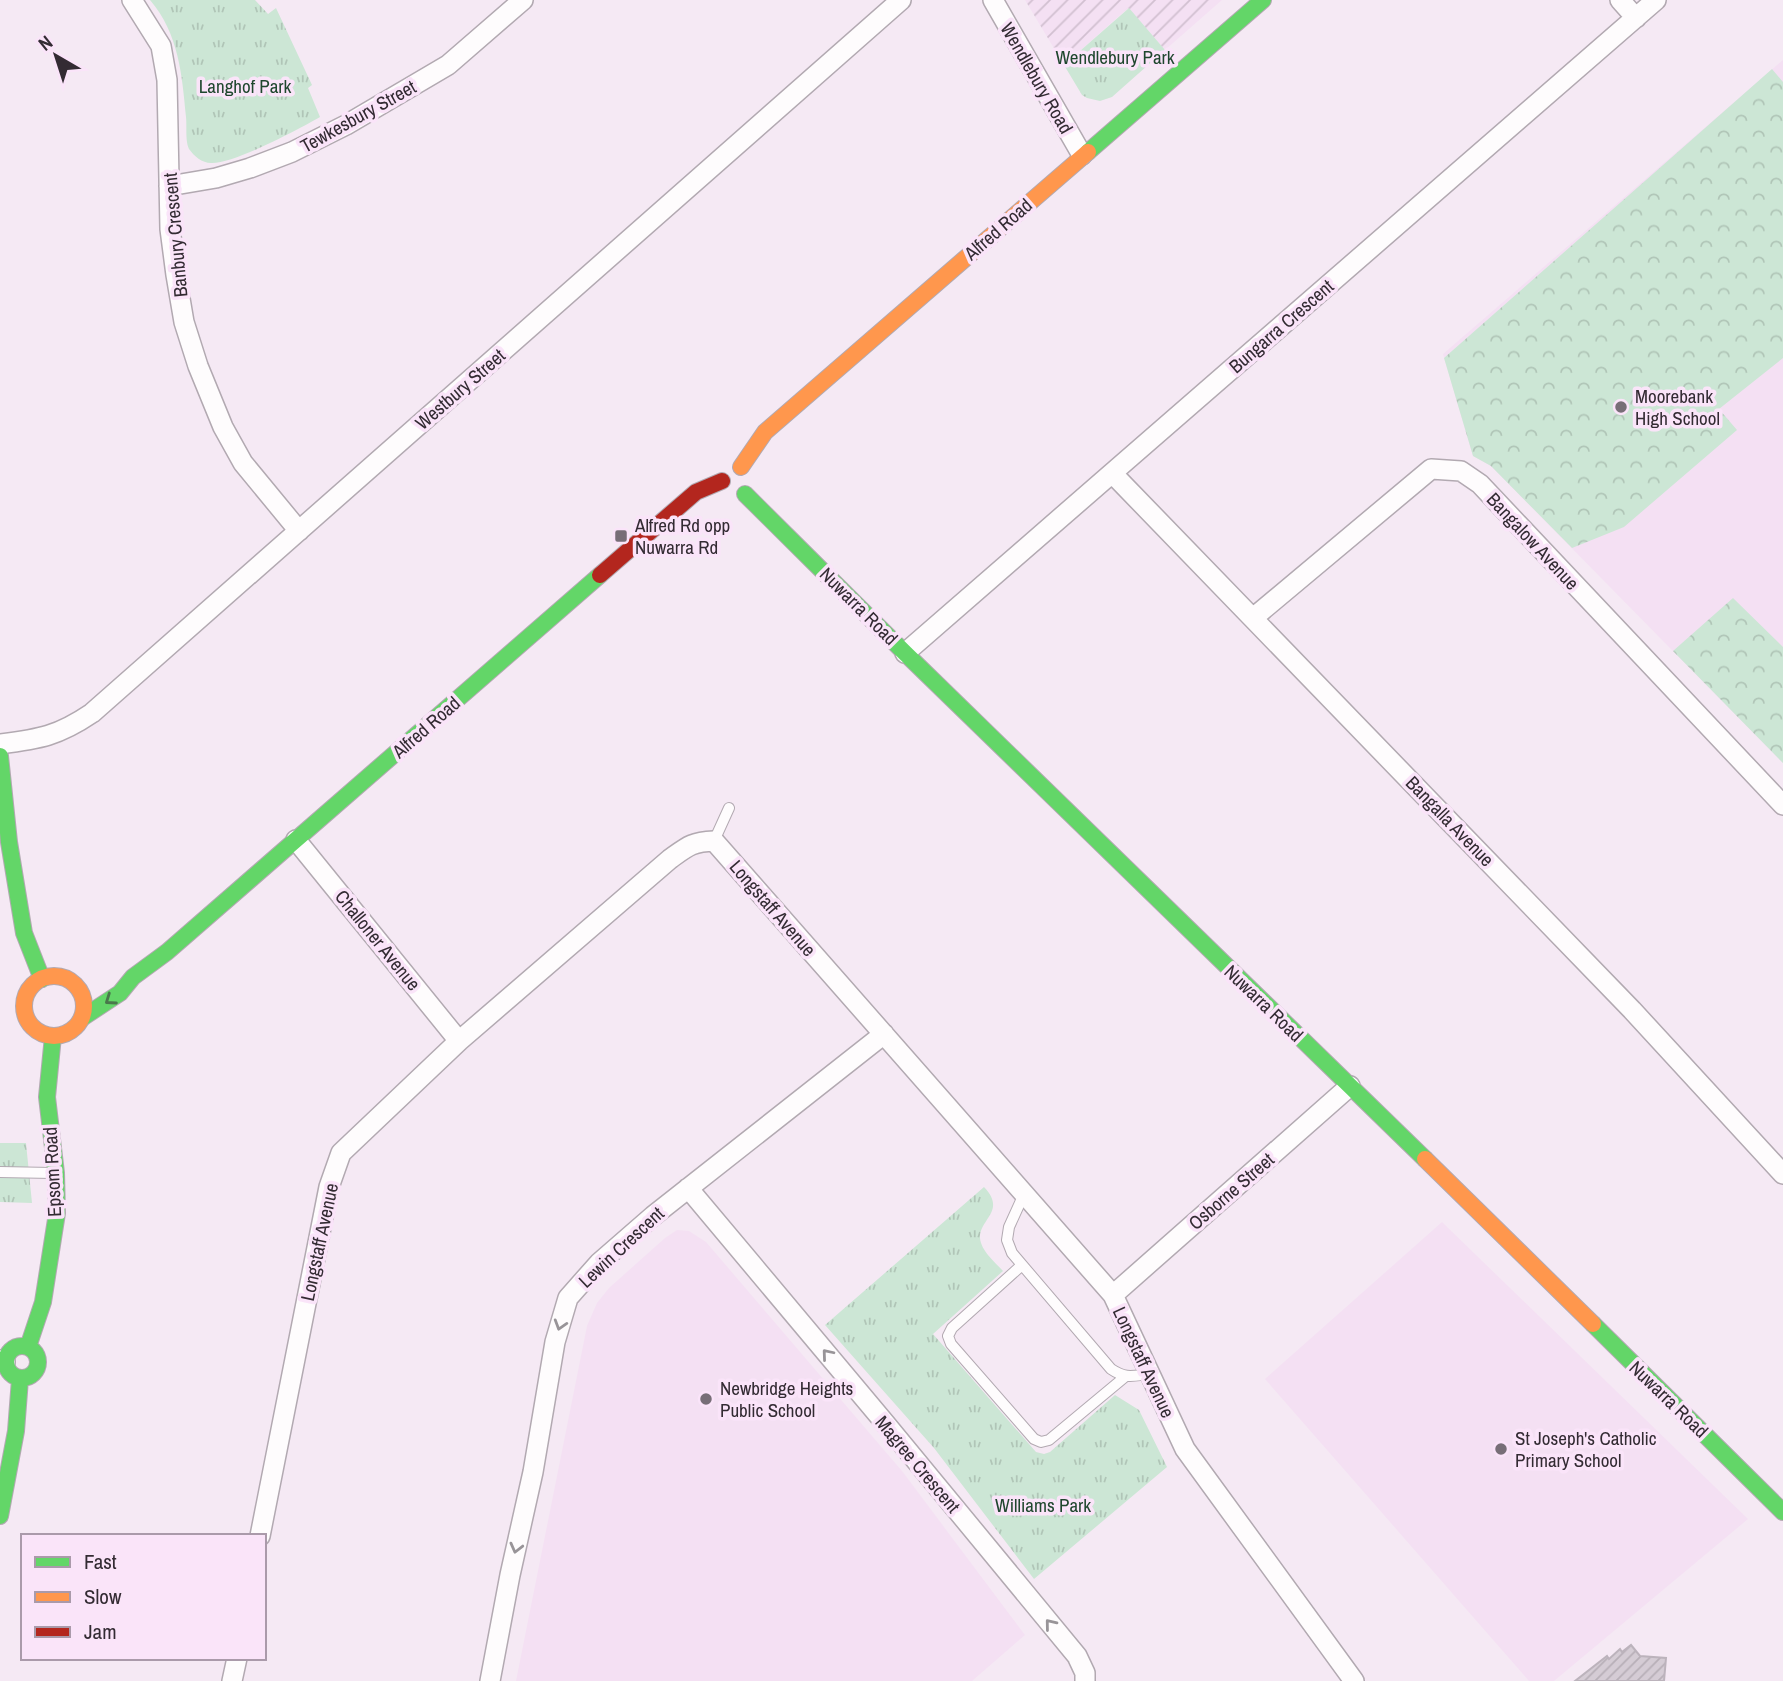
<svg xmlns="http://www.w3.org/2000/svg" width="1783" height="1681" font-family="'Archivo Narrow',sans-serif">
	<defs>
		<pattern id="industrial-furrows" width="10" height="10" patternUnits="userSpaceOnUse" patternTransform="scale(1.75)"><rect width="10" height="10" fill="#f4e0f3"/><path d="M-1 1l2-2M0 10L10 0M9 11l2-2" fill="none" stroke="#d2c0d1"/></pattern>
		<pattern id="forest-crowns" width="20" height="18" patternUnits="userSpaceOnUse" patternTransform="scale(1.75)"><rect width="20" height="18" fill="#cce6d5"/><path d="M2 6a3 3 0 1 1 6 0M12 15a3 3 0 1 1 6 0" fill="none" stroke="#b0c5b7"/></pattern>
		<pattern id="park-tufts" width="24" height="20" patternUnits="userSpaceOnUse" patternTransform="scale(1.75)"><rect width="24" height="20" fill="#cce6d5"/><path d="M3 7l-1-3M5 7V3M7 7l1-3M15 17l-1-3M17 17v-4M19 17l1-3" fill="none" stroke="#b0c5b7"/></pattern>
		<pattern id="building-hatch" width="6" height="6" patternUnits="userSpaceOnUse" patternTransform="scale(1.75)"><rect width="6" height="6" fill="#d5ccd5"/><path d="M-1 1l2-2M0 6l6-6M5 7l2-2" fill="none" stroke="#b7afb7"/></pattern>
	</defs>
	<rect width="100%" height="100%" fill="#f5e9f4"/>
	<!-- built -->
	<path fill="#f4e0f3" d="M1783,60v703l-292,-297 -18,-10 -30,-102z
		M1442,1222l306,297 -194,162h-25l-264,-302z
		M677,1230l12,1 17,11 196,229 123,164 -53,46h-456l71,-355 10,-23 12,-15 56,-50z"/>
	<!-- industrial -->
	<path fill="url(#industrial-furrows)" d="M1025,0h197l-57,50 -37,-42 -64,57z"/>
	<!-- forest -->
	<path fill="url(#forest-crowns)" d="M1772,69l11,13v276l-64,51 18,21 -113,97 -52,21 -81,-82 -18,-10 -29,-98z
		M1733,598l50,49v116l-110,-112z"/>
	<!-- park -->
	<path fill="url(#park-tufts)" d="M150,0h105l13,14 8,-6 36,77 -4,3 12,29c-21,12 -86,47 -109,46 -9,0 -17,-7 -22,-14 -4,-8 -2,-23 -3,-32 -4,-42 -7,-83 -36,-117z
		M1129,8l36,42 -53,47 -12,4 -13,-3 -5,-3 -18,-30z
		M0,1143h26l6,60 -32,-1z
		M984,1187c23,24 -5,32 -4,51 1,13 15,24 23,33l-70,63 103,118 8,2 6,-2 65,-57 24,15 28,57 -133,112 -100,-131 -109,-123z"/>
	<!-- building -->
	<path fill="url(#building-hatch)" stroke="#bcb3bc" stroke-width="2" d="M1631,1645l9,11 26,2 -2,23h-89l32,-25 2,3 11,-10 2,3z"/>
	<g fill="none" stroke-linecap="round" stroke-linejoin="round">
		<!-- lane casing -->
		<g stroke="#b2a9b1" stroke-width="12">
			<path id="lane" d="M714,841l15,-33
				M0,1172l52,1
				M1024,1194l-15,33 -2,13 5,13 99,116c15,10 21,7 38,5
				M1022,1265l-70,63 -4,8 3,8 83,95 7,3 8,-2 77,-64"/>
		</g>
		<!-- street casing -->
		<g stroke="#b2a9b1" stroke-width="22">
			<path id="street" d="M132,0l29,46 6,34 3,149 6,46 8,47 14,44 25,61 20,36 56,68
				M993,0l89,155
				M1620,0l16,18
				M169,186l47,-8 34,-10 42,-16 54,-27 102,-60 75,-65
				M1112,473l520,537 151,164
				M1253,618l178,-149 30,2 19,13 303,321
				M905,653l751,-653
				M0,744c40,-5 58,-8 92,-31l809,-713
				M296,840l163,201
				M688,1188l197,235 192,233 8,17v8
				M1113,1295l237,-209
				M0,1360l5,2
				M260,1536l69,-349 12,-34 118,-112 211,-182c18,-13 22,-17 44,-18l399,454 72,154 169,232
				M232,1681l5,-23
				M490,1681l20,-106 23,-103 22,-130 13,-44 31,-35 54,-47 231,-182"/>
		</g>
		<!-- fast casing -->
		<g stroke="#b2a9b1" stroke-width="18">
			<path id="fast" d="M1088,152l175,-152
				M745,494l160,159 520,506
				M0,756l9,86 15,91 18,46
				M82,1018l38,-25 13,-16 34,-25 433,-377
				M1593,1324l190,188
				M6 1362a16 16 0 1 1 32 0a16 16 0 1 1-32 0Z
				M28,1347l15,-45 14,-89 -1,-40 -9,-76 6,-61
				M0,1516l16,-85 4,-52"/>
		</g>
		<!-- slow casing -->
		<g stroke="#b2a9b1" stroke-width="18">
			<path id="slow" d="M741,467l24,-35 323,-280
				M24 1006a30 30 0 1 1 60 0a30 30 0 1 1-60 0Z
				M1425,1159l168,165"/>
		</g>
		<!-- jam casing -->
		<g stroke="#b2a9b1" stroke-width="18">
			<path id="jam" d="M600,575l96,-83 26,-11"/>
		</g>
		<!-- lane -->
		<use href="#lane" stroke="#fefcfd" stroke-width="10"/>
		<!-- street -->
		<use href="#street" stroke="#fefcfd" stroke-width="19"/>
		<!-- fast -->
		<use href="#fast" stroke="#63d668" stroke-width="16"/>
		<!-- slow -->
		<use href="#slow" stroke="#ff974d" stroke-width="16"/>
		<!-- jam -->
		<use href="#jam" stroke="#b3261e" stroke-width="16"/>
	</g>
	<!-- one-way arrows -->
	<defs><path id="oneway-chevron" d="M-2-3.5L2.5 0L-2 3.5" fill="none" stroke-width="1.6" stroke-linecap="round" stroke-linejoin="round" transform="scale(1.75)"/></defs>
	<use stroke="#49784b" href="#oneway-chevron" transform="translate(110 1000) rotate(145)"/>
	<g stroke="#989498">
		<use href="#oneway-chevron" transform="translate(560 1325) rotate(107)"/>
		<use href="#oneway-chevron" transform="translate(827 1354) rotate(-130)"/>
		<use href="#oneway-chevron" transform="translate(516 1548) rotate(104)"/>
		<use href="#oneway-chevron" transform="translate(1050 1624) rotate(-129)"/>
	</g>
	<!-- markers -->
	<g fill="#776e77" stroke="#fae4f9" stroke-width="2.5">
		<circle cx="1621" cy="407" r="7"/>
		<rect x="614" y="529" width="14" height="14" rx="3.5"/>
		<circle cx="706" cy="1399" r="7"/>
		<circle cx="1501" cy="1449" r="7"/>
	</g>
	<g text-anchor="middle" stroke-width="7" stroke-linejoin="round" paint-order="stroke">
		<!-- park labels -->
		<g font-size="19" fill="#1f472e" stroke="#fae4f9">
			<text x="1115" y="64">Wendlebury Park</text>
			<text x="245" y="93">Langhof Park</text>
			<text x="1043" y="1512">Williams Park</text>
		</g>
		<!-- street labels -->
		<g font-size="19" fill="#332b33" stroke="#fae4f9">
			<text transform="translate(1037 78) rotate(60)" y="7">Wendlebury Road</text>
			<text transform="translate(358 116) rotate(-29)" y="7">Tewkesbury Street</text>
			<text transform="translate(998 229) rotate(-41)" y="7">Alfred Road</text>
			<text transform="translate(175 235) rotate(-95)" y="7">Banbury Crescent</text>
			<text transform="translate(1281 326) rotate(-41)" y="7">Bungarra Crescent</text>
			<text transform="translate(460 389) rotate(-41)" y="7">Westbury Street</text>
			<text transform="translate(1533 541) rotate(47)" y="7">Bangalow Avenue</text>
			<text transform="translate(859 606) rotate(45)" y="7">Nuwarra Road</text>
			<text transform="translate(426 727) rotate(-41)" y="7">Alfred Road</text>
			<text transform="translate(1450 821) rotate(46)" y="7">Bangalla Avenue</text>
			<text transform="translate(773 908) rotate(49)" y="7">Longstaff Avenue</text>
			<text transform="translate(378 940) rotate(51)" y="7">Challoner Avenue</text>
			<text transform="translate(1264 1003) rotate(44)" y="7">Nuwarra Road</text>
			<text transform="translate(52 1172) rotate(-93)" y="7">Epsom Road</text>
			<text transform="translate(1231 1191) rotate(-41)" y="7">Osborne Street</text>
			<text transform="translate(319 1242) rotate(-78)" y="7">Longstaff Avenue</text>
			<text transform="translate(621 1247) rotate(-43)" y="7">Lewin Crescent</text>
			<text transform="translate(1144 1362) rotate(65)" y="7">Longstaff Avenue</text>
			<text transform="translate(1669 1399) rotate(44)" y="7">Nuwarra Road</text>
			<text transform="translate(918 1464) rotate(50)" y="7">Magree Crescent</text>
		</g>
		<!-- poi labels -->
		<g font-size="19" fill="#332b33" stroke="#fae4f9" text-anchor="start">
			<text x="1635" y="403">Moorebank<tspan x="1635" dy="22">High School</tspan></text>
			<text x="635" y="532">Alfred Rd opp<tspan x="635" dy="22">Nuwarra Rd</tspan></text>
			<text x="720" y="1395">Newbridge Heights<tspan x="720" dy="22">Public School</tspan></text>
			<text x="1515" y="1445">St Joseph's Catholic<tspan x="1515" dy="22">Primary School</tspan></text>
		</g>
	</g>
	<!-- legend -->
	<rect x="21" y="1534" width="245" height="126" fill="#fae4f9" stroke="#aa9aaa" stroke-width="2"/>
	<rect x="35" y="1557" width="35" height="10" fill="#63d668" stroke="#aa9aaa" stroke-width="2"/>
	<text x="84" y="1569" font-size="21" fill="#332b33">Fast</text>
	<rect x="35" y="1592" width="35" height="10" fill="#ff974d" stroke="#aa9aaa" stroke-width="2"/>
	<text x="84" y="1604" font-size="21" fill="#332b33">Slow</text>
	<rect x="35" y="1627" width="35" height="10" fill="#b3261e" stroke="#aa9aaa" stroke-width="2"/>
	<text x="84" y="1639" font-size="21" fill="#332b33">Jam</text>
	<!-- north arrow -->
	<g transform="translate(56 56) rotate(321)" stroke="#fae4f9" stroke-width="5" paint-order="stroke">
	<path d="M0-5L12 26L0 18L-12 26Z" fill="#332b33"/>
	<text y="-10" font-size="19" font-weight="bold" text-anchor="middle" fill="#332b33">N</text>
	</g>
</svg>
